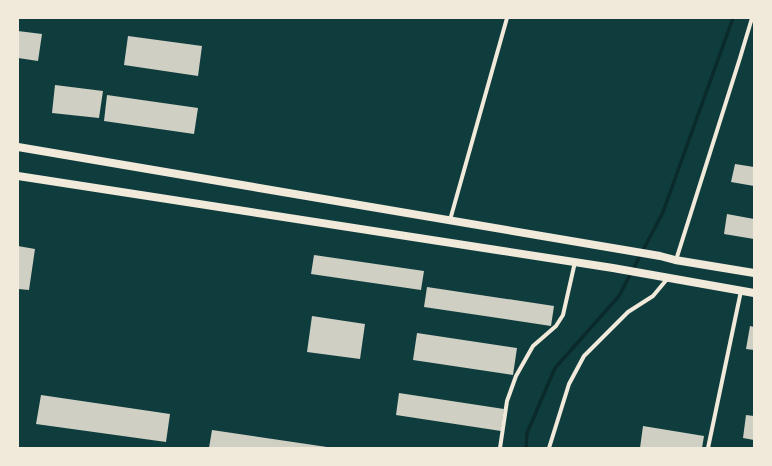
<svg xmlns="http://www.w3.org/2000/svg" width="772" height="466" font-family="'Open Sans',sans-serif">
	<rect width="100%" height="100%" fill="#0f3d3e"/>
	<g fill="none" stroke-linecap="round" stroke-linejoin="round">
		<!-- stream -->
		<path stroke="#0a2a2b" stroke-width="3.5" d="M526,448l1,-15 28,-65 64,-72 44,-84 70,-194"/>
	</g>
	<!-- building -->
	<path fill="#cfcfc3" d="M18,31l24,3 -4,27 -20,-3z
		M128,36l74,10 -4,30 -74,-11z
		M55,85l48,6 -4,27 -47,-5z
		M107,95l91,13 -4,26 -90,-13z
		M735,164l19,3v19l-23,-4z
		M727,214l27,5v20l-30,-5z
		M18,246l17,3 -6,41 -11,-1z
		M314,255l110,16 -3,19 -110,-16z
		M427,287l127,19 -3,20 -127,-19z
		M312,316l53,8 -5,35 -53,-7z
		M750,326l4,1v23l-8,-1z
		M417,333l100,15 -4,27 -100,-15z
		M399,393l105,16 -3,22 -105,-16z
		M41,395l129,19 -4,28 -130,-18z
		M746,415l8,1v24l-11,-2z
		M643,426l61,10 -2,12h-62z
		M212,430l115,17v1h-118z"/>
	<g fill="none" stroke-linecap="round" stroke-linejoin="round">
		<!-- minor -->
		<path stroke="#f1e9da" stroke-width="4" d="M450,220l57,-202
			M676,260l64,-202 12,-40
			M500,448l7,-47 9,-25 17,-30 23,-20 7,-11 12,-53
			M549,448l20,-64 15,-28 44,-44 25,-16 15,-18
			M708,448l33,-157"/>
		<!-- secondary -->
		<path stroke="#f1e9da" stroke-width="8" d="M18,147l642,109 15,4 79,13
			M18,176l595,92 141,25"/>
	</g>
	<!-- border -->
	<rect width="772" height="466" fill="none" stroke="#f1e9da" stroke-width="38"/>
</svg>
